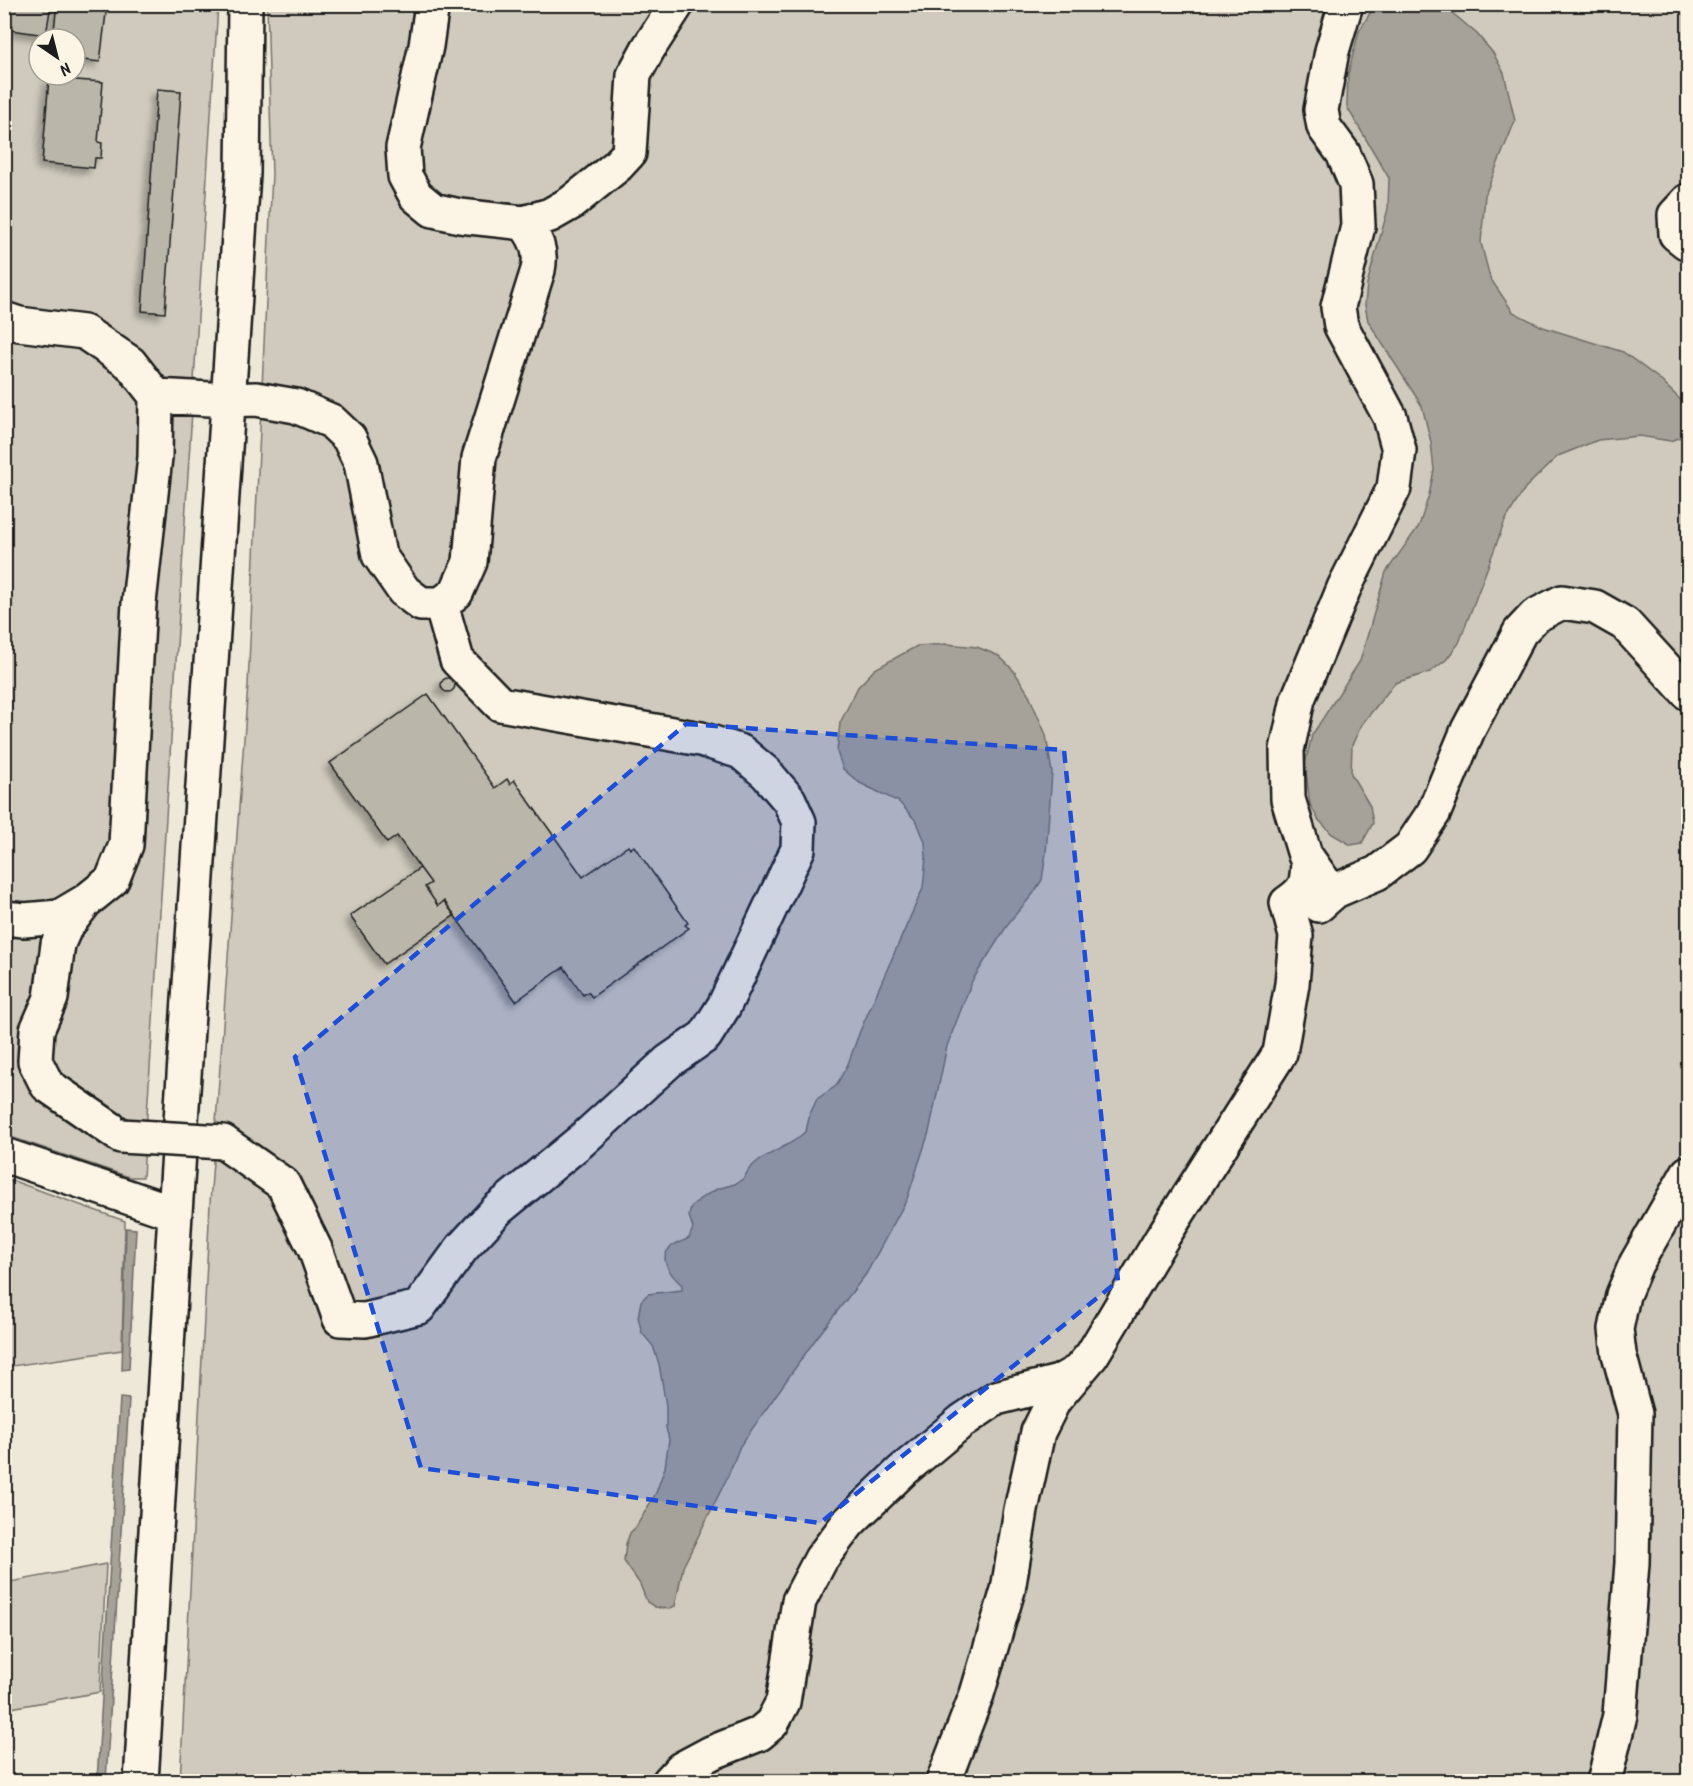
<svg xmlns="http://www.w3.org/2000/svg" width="1693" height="1786" font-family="Kalam,sans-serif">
	<defs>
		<filter id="shadow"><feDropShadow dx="-5.5" dy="5.5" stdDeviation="3" flood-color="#0004"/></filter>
	</defs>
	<rect width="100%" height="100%" fill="#eee8d9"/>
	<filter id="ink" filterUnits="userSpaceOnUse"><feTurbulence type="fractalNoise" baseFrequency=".0167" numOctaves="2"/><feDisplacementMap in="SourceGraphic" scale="12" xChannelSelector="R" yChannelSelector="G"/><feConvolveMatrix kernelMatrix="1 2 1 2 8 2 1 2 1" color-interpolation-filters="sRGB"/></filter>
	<g filter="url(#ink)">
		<!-- green -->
		<path fill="#cfcabd" stroke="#76736c" stroke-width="1.5" fill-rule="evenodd" d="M5,5h213l-75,1172h-14l-124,-42zM39,39h36v36h-36z
			M267,5h1421v1776l-1508,1 30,-579 38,-518 24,-511z
			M5,1178l120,43 -3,129 -117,17z
			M106,1564l-6,128 -95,17v-126z"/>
		<!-- water -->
		<path fill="#a7a299" stroke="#6f6c67" stroke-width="1.5" d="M1375,5h68l34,29 16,19 11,20 11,48 -30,74 -4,48 9,35 23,34 30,15 80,25 35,26 30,29v22l-4,7 -14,5 -30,-5 -42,4 -40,16 -33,32 -20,33 -46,122 -13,17 -16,12 -35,11 -33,41 -10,21 -1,29 19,32 3,17 -11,20 -11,2 -19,-11 -14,-15 -8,-15 -5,-40 7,-29 48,-74 26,-89 33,-46 10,-31 5,-25 -3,-28 -9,-36 -54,-85 -3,-16 2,-21 21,-75 1,-31 -42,-71 1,-33 11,-43z
			M947,644l30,3 22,9 15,15 14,22 18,42 6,38 -6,80 -4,27 -9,14 -23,27 -38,60 -25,65 -18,86 -22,67 -41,75 -51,66 -75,106 -12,30 -45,91 -8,39 -7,3 -13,-2 -8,-5 -7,-18 -16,-23 2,-17 4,-11 6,-6 20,-34 9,-26 4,-28 -3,-11v-22l-7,-42 -6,-18 -11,-13 -4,-16 3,-16 7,-7 34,-4v-5c-9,-8 -26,-26 -11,-38 5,-4 13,-6 18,-9l4,-10 -4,-12 2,-9 10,-9 16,-9 18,-5 9,-6 5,-9 10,-9 35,-19 12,-10 4,-17 7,-15 19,-13 12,-22 12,-33 63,-143 3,-31 -1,-15 -8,-20 -18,-20 -39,-19 -17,-14 -6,-17 3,-29 18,-36 17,-18 42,-23z
			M126,1228l10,1 -7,140 -7,1z
			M120,1398l9,1 -23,382h-9z"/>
		<!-- building -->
		<path fill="#bab6aa" stroke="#1c1c1c" stroke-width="1.5" filter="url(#shadow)" d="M4,4h47l-5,31 -42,-6z
			M57,4h58l-8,1 -7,57 -25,-3v-20h-22z
			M49,78l54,4 -5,60 4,1 -1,15h-6l-1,10 -52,-5z
			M157,89l24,2 -16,222 -23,-2z
			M441 685a7 7 0 1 1 14 0a7 7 0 1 1-14 0Z
			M428,694l67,94 12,-9 3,5 4,-4 69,97 45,-31 2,3 4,-3 54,77 -3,2 4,3 -97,69 -4,-5 -5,3 -19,-28 -48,34 -72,-100 -6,5 -13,-19 6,-4 -34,-47 -10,7 -57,-80z
			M420,868l11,15 -6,4 13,19 6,-5 11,14 -71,49 -34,-48z"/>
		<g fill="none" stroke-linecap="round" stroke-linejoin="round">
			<!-- minor casing -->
			<g stroke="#1c1c1c" stroke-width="38">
				<path id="minor" d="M432,4l-6,42 -23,102 2,28 11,20 17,14 27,6 64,7 26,-8 21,-12 46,-37 12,-13 5,-78 14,-26 29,-45
					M1686,242l-10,-8 -1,-19 13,-14
					M4,319l15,5 65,8 46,31 26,33 -1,61 -16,146 -13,242 -14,35 -26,21 -27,16 -35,3 -20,-2
					M156,396l72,4 28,-1 40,7 35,15 18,17 12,25 18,92 25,36 17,13h20l15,-11 14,-31 9,-104 59,-188c4,-19 -2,-32 -14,-47
					M1335,891l-11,-9 -19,-27 -17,-56 -1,-49 11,-51 46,-111 50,-100 5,-38 -9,-33 -49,-91 -3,-19 20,-81 -2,-42 -13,-31 -19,-26 -3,-17 11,-59 14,-47
					M85,902l-20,26 -7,16 -7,54 -14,32 -2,31 12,24 74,51
					M1319,905l16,-14 42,-18 33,-25 24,-36 34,-82 52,-98 15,-16 27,-14 33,5 30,17 63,69
					M223,1142l60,42 32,65 25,70 25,1 54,-13 43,-59 36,-39 83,-68 88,-80 36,-25 19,-30 74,-157 1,-27 -10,-22 -23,-27 -25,-21 -40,-13 -201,-35 -43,-44 -16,-56
					M4,1155l171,58
					M141,1782l34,-569 68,-1039 2,-170
					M669,1782l12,-13 30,-16 48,-19 13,-11 11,-21 16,-101 22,-42 28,-37 53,-51 60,-50 34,-23 63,-16 16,-9
					M943,1782l34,-88 31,-104 13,-80 17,-78 16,-32 38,-45 70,-117 118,-185 12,-69 4,-48 -9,-33c20,-14 20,-19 21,-42
					M1604,1782l16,-67 12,-152 3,-149 -16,-60 -3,-25 7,-34 13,-31 52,-91"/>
			</g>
			<!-- minor -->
			<use href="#minor" stroke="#fcf5e5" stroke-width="33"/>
			<!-- minor-bridge casing -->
			<g stroke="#1c1c1c" stroke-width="38" stroke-linecap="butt">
				<path id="minor-bridge" d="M121,1136l102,6"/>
			</g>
			<!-- minor-bridge -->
			<use href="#minor-bridge" stroke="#fcf5e5" stroke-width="33"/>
		</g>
	</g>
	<!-- marked area -->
	<path fill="#1d4ed8" fill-opacity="0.2" stroke="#1d4ed8" stroke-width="4.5" stroke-dasharray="12 8" stroke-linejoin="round" d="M686,724l378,26 54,531 -298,242 -399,-55 -126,-411z"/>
	<!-- margin -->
	<rect width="1693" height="1786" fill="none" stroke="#fcf5e5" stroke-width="24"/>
	<rect x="12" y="12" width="1669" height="1762" fill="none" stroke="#1c1c1c" stroke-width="2" filter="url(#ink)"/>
	<!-- north arrow -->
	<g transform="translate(57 57) rotate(145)"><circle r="28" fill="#fcf5e5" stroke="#a29e95" stroke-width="1.5"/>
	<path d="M0-4.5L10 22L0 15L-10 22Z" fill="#1c1c1c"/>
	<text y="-9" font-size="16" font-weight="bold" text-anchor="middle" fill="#1c1c1c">N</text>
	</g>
</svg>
